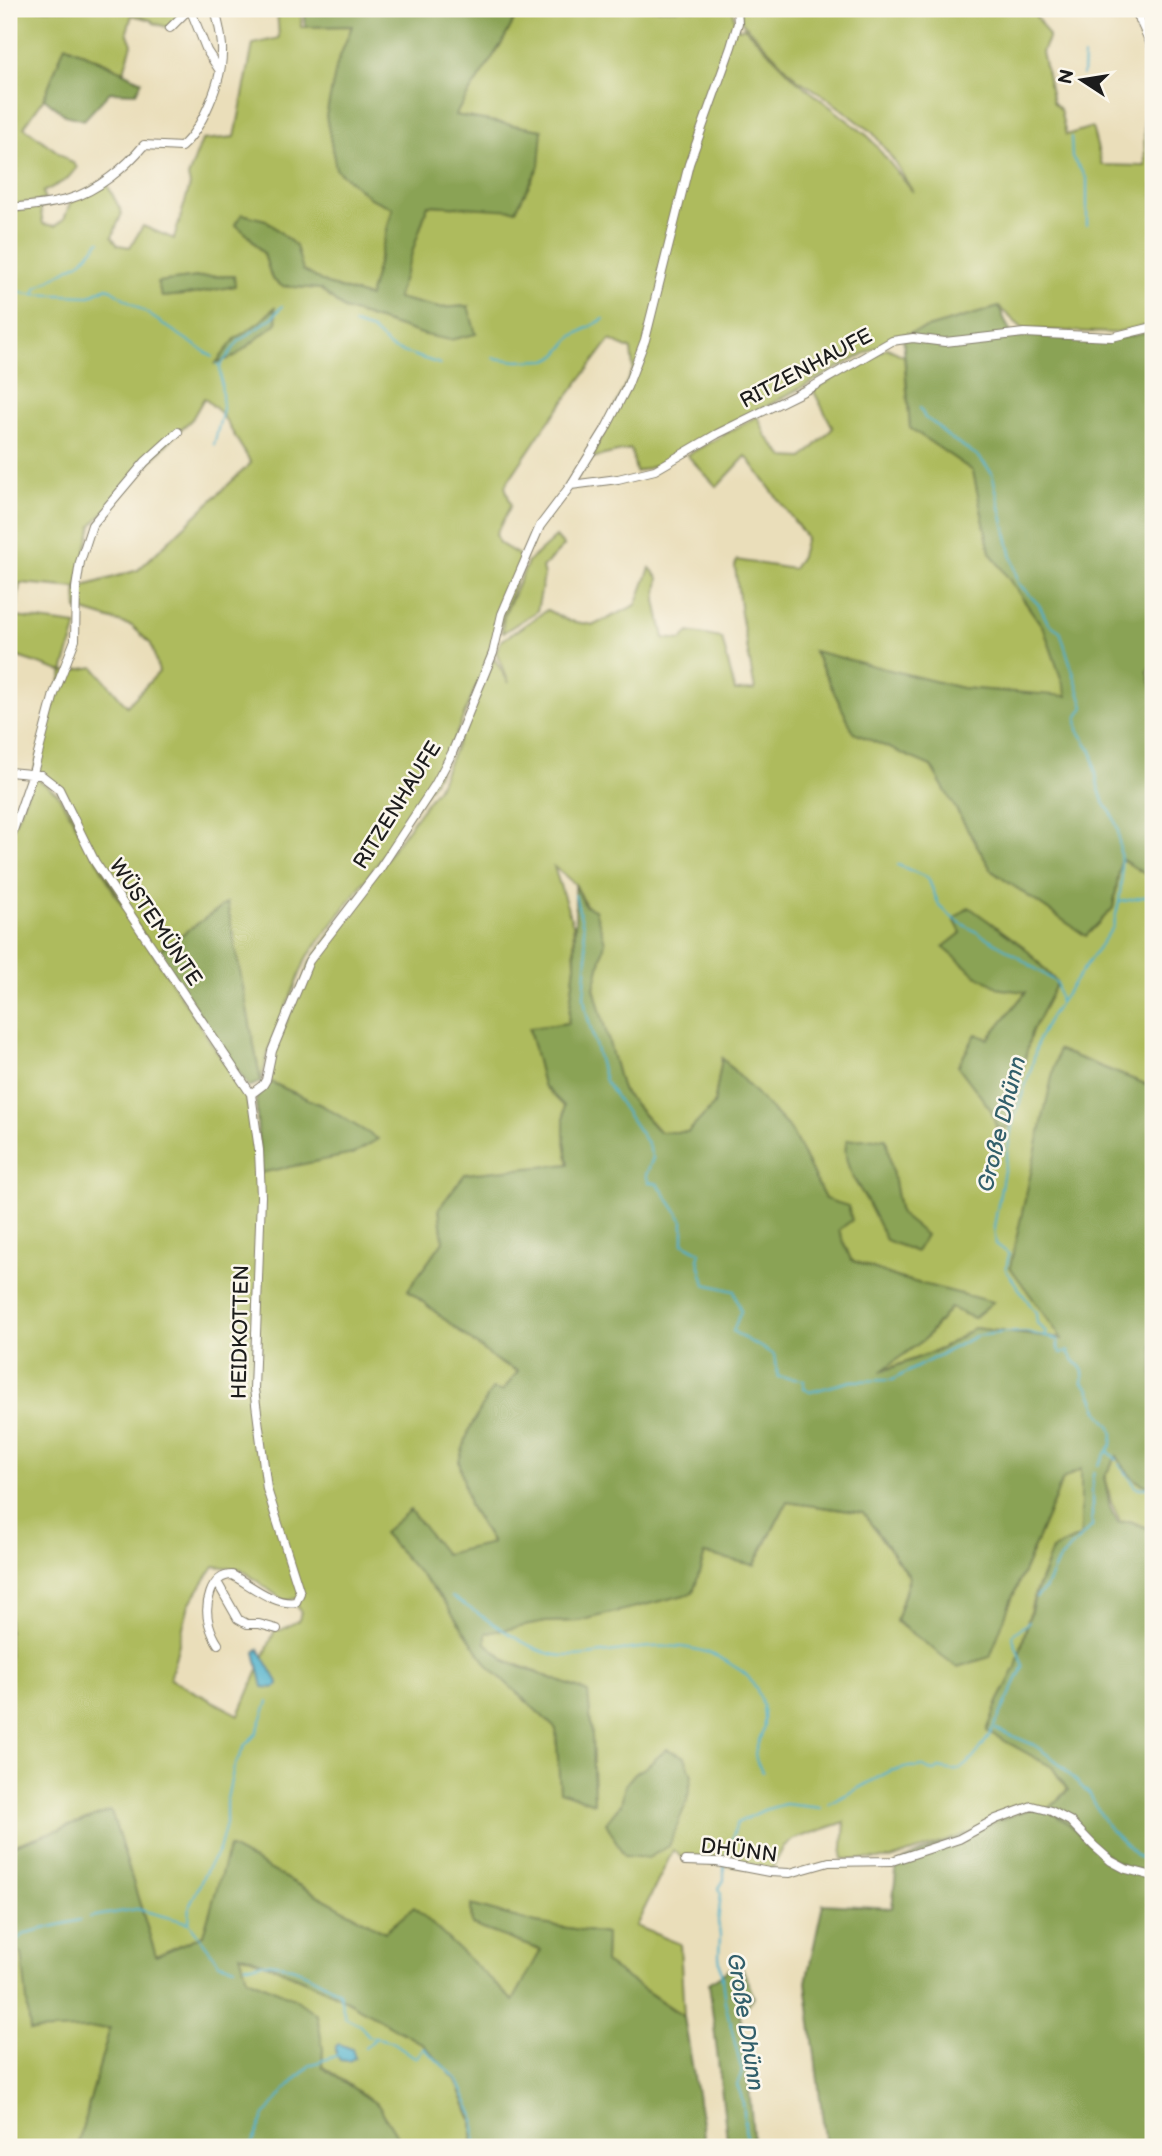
<svg xmlns="http://www.w3.org/2000/svg" width="1162" height="2156" font-family="'Balsamiq Sans',sans-serif">
	<rect width="100%" height="100%" fill="#fbf7ec"/>
	<filter id="ink" filterUnits="userSpaceOnUse"><feTurbulence type="fractalNoise" baseFrequency=".0143" numOctaves="2"/><feDisplacementMap in="SourceGraphic" scale="14" xChannelSelector="R" yChannelSelector="G"/><feConvolveMatrix kernelMatrix="1 2 1 2 8 2 1 2 1" color-interpolation-filters="sRGB"/></filter>
	<filter id="wash" filterUnits="userSpaceOnUse"><feTurbulence type="fractalNoise" baseFrequency=".00686" numOctaves="4" result="noise"/><feDisplacementMap in="SourceGraphic" scale="28" xChannelSelector="R" yChannelSelector="G"/><feGaussianBlur stdDeviation="1.57" result="paint"/><feColorMatrix in="noise" values="0 0 0 0 0 0 0 0 0 0 0 0 0 0 0 0 0 1.4 0 .05"/><feComposite in="paint" operator="in"/></filter>
	<g filter="url(#wash)">
		<rect width="100%" height="100%" fill="#eadeba"/>
		<!-- green -->
		<path fill="#aebb5d" stroke="#656c3c" stroke-width="2" fill-rule="evenodd" d="M9,9h180l-19,19 -16,-5 -3,-3 -19,-5 -5,17 5,12 -8,27 -59,-26 -21,53 -20,29 50,37 3,4 -11,12 -23,12 2,8 -36,5v-151l7,9 -7,-12z
			M277,9h25l-1,18 51,-1 -15,38 33,134 23,9 -24,91 -42,-14 -24,-14 -8,-24 -60,-22 14,12 15,18 8,25 10,7 38,3 24,20 81,26 43,-29 -29,2 -42,-10 31,-93 51,2 62,-77 -86,-15 48,-74 17,-32h213l2,14 4,6 5,-2 52,53 73,57 44,55 -19,-31 -21,-28 -50,-38 -26,-16 -53,-55 -3,-4v-11h290l18,27 -7,16 11,50 7,7 6,26 26,-8 10,38 43,1 -1,-50h9v208l-41,9 -89,-4 -24,-22 -96,28 -13,5 -235,126 -19,6 -5,-23 -40,9 42,-89 -2,-19 -21,-10 -69,92 -36,54 6,19 -15,29 3,9 25,15 -33,92 -43,104 -15,29 -58,84 -69,92 -37,90 -8,33 -34,-178 -71,48 -40,-56 -57,-107 -26,-16 30,-101 -54,-18v-443l31,-5 3,18 12,2 9,-7 8,-20 33,-19 17,33 -10,24 6,8 12,2 13,-21 31,13 16,-54 -2,-8 14,-37 33,-3 18,-93 26,-6zM234,276v10l-40,8 -31,3 -5,-15 40,-5zM274,308l-40,49 1,-18 25,-17zM204,398l17,15 30,50 -113,107 -61,18 15,-63 86,-93 14,-13zM20,583l56,5 1,21 55,17 19,18 8,28 -32,34 -33,-39 -31,5 14,-47 -61,-8z
			M887,348l17,8 6,72 63,43 17,81 54,77 24,68 -106,-9 -148,-36 40,80 77,34 61,105 94,65 27,-28 8,-50 32,21v208l-94,-37 3,289 -88,-11 -33,21 -65,24 49,-34 25,-31 -51,-30 -48,-18 -26,-61 -34,-69 -69,-71 -8,46 -26,28 -28,-1 -38,-42 -28,-102 11,-46 -30,-58 -21,-17 19,58 2,40 -7,58 -39,6 14,56 21,21v29l5,32 -130,41 4,33 -35,49 89,71 21,10 -15,20 -34,114 23,39 -47,10 -2,45 113,130 38,74 -2,-68 -5,-43 -79,-31 -23,-18 1,-10 59,-11 34,-1 114,-28 12,-40 50,12 32,-63 76,11 46,64 -13,45 62,45 31,-10 23,-58 51,-120 18,-10v67l-29,14 -18,45 -18,73 -18,34 -11,29 65,36 15,23 -18,18 -158,51h-49l3,-37 -48,16 -13,8 -13,25 -86,-11 -12,-10 -37,76 44,18 4,72 -79,-53 1,-29 -71,-11 -64,-18 1,20 70,26 -29,50 -99,-93 -29,24 -155,-84 -27,87 -47,21 -45,-145 -102,36v-1022l4,2 21,-50 23,16 96,160 93,143 13,54 64,-44 -55,-25 7,-30 35,-89 128,-175 56,-129 15,25 -13,-31 5,-11 46,-31 22,11 25,4 42,-20 14,-37 9,10 -3,23 8,37 17,2 8,-8 33,6 13,53 20,-1 -14,-76 -6,-48 2,-6 56,9 8,-13 5,-19 -60,-81 -29,31 -30,-32 71,-39 8,20 18,21 19,1 30,-30 -20,-38zM987,920l37,27 33,36 -26,50 -15,64 -19,31 -6,-18 -33,-44 18,-32 12,5 39,-48 -51,-16 -32,-28 18,-15zM886,1139l14,75 -33,-14 -15,-23zM214,1566l27,3 43,32 14,-3 -2,7 5,6 -2,9 -18,10h-6l-36,85 -69,-36 19,-75z
			M556,537l8,9 -22,22 2,8 -7,35 -33,21 -2,-1 2,-15 24,-54z
			M1117,1456c10,17 16,27 36,31v43l-23,-9 -10,1 -9,-20 -6,-27z
			M9,1953h13l88,75 -33,119h-68z
			M239,1954l23,8 69,30 93,53 32,35 16,40v27h-68l-26,-42 -56,-39 1,-18 -29,-50 -47,-20z"/>
		<!-- forest -->
		<path fill="#8aa354" stroke="#536038" stroke-width="2" d="M305,9h215l-17,32 -48,74 87,15 -3,36 -23,44 -88,-5 -31,93 42,10 29,-2 8,28 -26,6 -25,-5 -81,-26 -24,-20 -38,-3 -10,-7 -8,-25 -15,-18 -14,-12 7,-10 24,6 30,26 7,24 24,14 42,13 24,-89 -23,-10 -34,-29 -10,-53 11,-52 15,-38 -47,1z
			M65,45l77,36 -6,12 -26,-1 -26,28 -19,-5 -21,-17z
			M234,276l1,10 -41,8 -32,3 -5,-15 41,-5z
			M999,307l13,29c23,-4 47,3 71,4 25,2 46,-4 70,-9v331l-5,9 5,21v187l-32,-20 -8,49 -27,28 -94,-65 -61,-105 -77,-33 -40,-82 148,37 105,8 -23,-67 -54,-77 -17,-81 -63,-43 -7,-93z
			M275,308l2,15 -43,34 -18,6 19,-24 25,-17z
			M575,884l10,22 10,4 10,32 -11,46 28,102 37,42h29l26,-27 8,-47 69,72 34,69 23,7 4,14 -13,10 12,30 48,18 94,24 -19,16 -24,-10 -25,31 -45,33 61,-23 33,-21 88,11 -52,-72 48,-217 95,37v400c-20,-4 -26,-14 -36,-31l-13,21 6,31 8,15 11,-2 24,9v344l-26,-6 -14,-8 -64,-52 19,-18 -16,-23 -65,-36 11,-29 18,-35 19,-71 17,-46 29,-14v-67l-18,10 -51,119 -22,59 -33,10 -61,-46 14,-44 -47,-64 -76,-11 -33,63 -49,-11 -12,39 -114,28 -33,1 -60,11v10l21,19 81,30 4,44 2,67 -34,-12 -4,-62 -67,-62 -46,-67 -60,-67 27,-23 35,44 47,-11 -23,-38 -10,-44 10,-31 23,-41 11,2 15,-20 -21,-10 -89,-71 35,-49 -4,-33 26,-34 104,-10 -5,-29v-29l-21,-21 -14,-57 39,-5 7,-58z
			M227,903l34,179 -12,5 -92,-135z
			M969,907l55,40 33,36 -26,50 -22,94 -12,1 -6,-18 -33,-44 18,-32 12,5 38,-47 -25,-3 -25,-14 -33,-28 18,-14 -7,-14z
			M266,1080l57,26 55,33 -25,15 -93,19 -4,-74z
			M886,1138l14,76 26,21 -10,17 -30,-12c-6,-13 -12,-25 -18,-37 -10,-19 -28,-40 -21,-63z
			M667,1749l18,8 7,18 -5,26 -18,45 -21,12 -24,-2 -18,-33 15,-19 4,-19 10,-12 10,-5z
			M1033,1808l18,5 17,10 43,40 42,15v230l-8,20 8,6v13h-327l-20,-165 17,-78 69,4 5,-45 101,-43z
			M111,1811l45,145 47,-21 26,-88 156,85 29,-25 99,94 28,-51 -69,-25 -1,-20 65,18 70,11 -1,29 79,54 22,130h-234v-27l-16,-40 -32,-35 -93,-53 -69,-30 -22,-8 7,24 47,20 23,17 6,33 -1,19 56,38 26,42h-327l33,-119 -80,3 -8,-78h-13v-106z
			M740,1962l14,35 -14,18 6,36 8,96h-26l-19,-164z"/>
		<!-- water -->
		<path fill="#4db1cc" stroke="#346674" stroke-width="2" d="M259,1649l20,35 -5,4 -11,-1 -8,-35z
			M339,2044l13,5 3,9 -7,3 -8,-1 -4,-6v-8z"/>
		<g fill="none" stroke-linecap="round" stroke-linejoin="round">
			<!-- stream -->
			<path stroke="#4db1cc" stroke-width="2" d="M1083,75l1,-19
				M1071,137l1,20 15,22v46
				M9,289l19,5 62,2 17,-9 106,70
				M35,294l1,-6 46,-27 18,-20
				M354,324l18,6 19,18 49,16
				M493,358l24,3 30,-1 10,-5 16,-19 31,-17
				M217,364l3,2 19,-25 34,-24 9,-11
				M920,408l5,10 10,6 12,12 31,20 14,17 26,110 21,22 9,18 12,8 24,76 -7,11 1,12 14,21 6,35 5,15 9,13 6,15 4,47 -3,26 -6,25 -63,90 -12,23 -6,26 -20,59 -18,102 2,17 13,10 -3,16 30,43 1,10 9,9 -1,5
				M214,445l9,-36 -3,-42
				M898,865l30,13 11,27 15,14 52,30 51,34 3,20
				M575,895l8,31 4,30 -3,41 2,14 19,70 42,62 6,15 -7,17 3,7 9,2 25,37v22l17,9 -2,7 7,25 29,7 7,20 -8,20c13,10 28,15 41,24l4,22 26,3 -1,8 7,4 41,-11 41,-1 84,-44 31,-4h20l31,8v9l3,4 7,-2c6,16 18,11 15,32l6,5 10,24 12,15 2,8 -1,9 -14,21
				M1120,902l33,-7
				M1108,1451l9,9
				M1119,1464l18,24h16
				M452,1597c28,16 74,53 103,58 17,3 36,0 53,-3 42,-6 87,-13 124,13 6,4 13,7 17,13 10,13 16,27 15,44 0,20 -19,27 -1,50
				M1036,1597l9,-8 13,-28 34,-35v-47l2,-7
				M996,1729l38,16 21,15 35,35 17,31 30,30 16,8
				M829,1804l63,-34c7,1 10,-2 17,-3 5,-1 8,1 13,-1l7,4 6,1 4,-3c6,1 12,3 17,2 27,-8 52,-73 64,-97l3,-7 -11,-31 17,-13
				M725,1860l12,-37 27,-13 21,-6 36,4
				M724,1865v15l-5,8 2,5 -3,28 2,15 -1,20 6,46 17,70 -5,13c11,21 5,41 11,62
				M90,1917l47,-8 52,14 30,40 16,4
				M189,1923l1,-18 17,-36 12,-19 7,-26v-21l8,-36 11,-22 11,-11 12,-32
				M9,1947l17,-14 54,-13
				M246,1965c8,1 13,-3 21,-2 28,2 50,16 72,29l6,25 15,8 9,11 24,6 23,16 8,-10 33,31 17,37 1,31
				M365,2048l11,-10
				M246,2147l6,-3 12,-27 20,-26 26,-26 28,-10"/>
		</g>
	</g>
	<g filter="url(#ink)">
		<g fill="none" stroke-linecap="round" stroke-linejoin="round">
			<!-- minor casing -->
			<g stroke="#837d6b" stroke-width="10">
				<path id="minor" d="M1135,9l18,40
					M170,28l16,-16 3,-2 2,1 16,40 13,20
					M9,208c20,-2 40,-3 60,-9 28,-8 57,-32 75,-54l37,2c21,-18 41,-66 41,-94 1,-15 -4,-30 -7,-44
					M571,485l47,-6 37,-9 62,-36 97,-48 78,-45 21,-3 32,4 79,-9 88,4 41,-10
					M9,772l32,3 18,14 36,73 156,232 8,56 2,46 -7,193 13,100 33,104 -4,9c-22,4 -45,-17 -64,-27 -22,0 -28,31 -23,49 2,7 5,14 9,20
					M9,842l24,-69 21,-79 21,-54 1,-52 4,-26 12,-37 53,-63 33,-30
					M251,1094l12,-9 3,-5 6,-29 37,-90 70,-91 56,-85 17,-32 41,-100 9,-39 38,-88 31,-41 34,-55 22,-43 18,-47 44,-176 42,-117 7,-24 -1,-14
					M217,1582l21,37 9,5h12l18,5
					M685,1861l32,1 52,10 21,1 39,-11 63,-1 67,-22 37,-20 36,-13 19,5 19,10 24,25 17,15 15,8 27,7"/>
			</g>
			<!-- minor -->
			<use href="#minor" stroke="#fff" stroke-width="8"/>
		</g>
	</g>
	<g text-anchor="middle" stroke-width="5" stroke-linejoin="round" paint-order="stroke">
		<!-- street labels -->
		<g font-size="21" fill="#1c1c1c" stroke="#fbf7ec">
			<text transform="translate(806 368) rotate(-28)" y="7">RITZENHAUFE</text>
			<text transform="translate(397 805) rotate(-58)" y="7">RITZENHAUFE</text>
			<text transform="translate(156 922) rotate(56)" y="7">WÜSTEMÜNTE</text>
			<text transform="translate(240 1332) rotate(-89)" y="7">HEIDKOTTEN</text>
			<text transform="translate(739 1850) rotate(7)" y="7">DHÜNN</text>
		</g>
		<!-- water labels -->
		<g font-size="23" font-style="italic" fill="#325f6b" stroke="#fbf7ec">
			<text transform="translate(1001 1124) rotate(-76)" y="8">Große Dhünn</text>
			<text transform="translate(746 2022) rotate(81)" y="8">Große Dhünn</text>
		</g>
	</g>
	<!-- margin -->
	<rect width="1162" height="2156" fill="none" stroke="#fbf7ec" stroke-width="35"/>
	<!-- north arrow -->
	<g transform="translate(1082 80) rotate(282)" stroke="#fbf7ec" stroke-width="5" paint-order="stroke">
	<path d="M0-5L12 26L0 18L-12 26Z" fill="#1c1c1c"/>
	<text y="-10" font-size="19" font-weight="bold" text-anchor="middle" fill="#1c1c1c">N</text>
	</g>
</svg>
